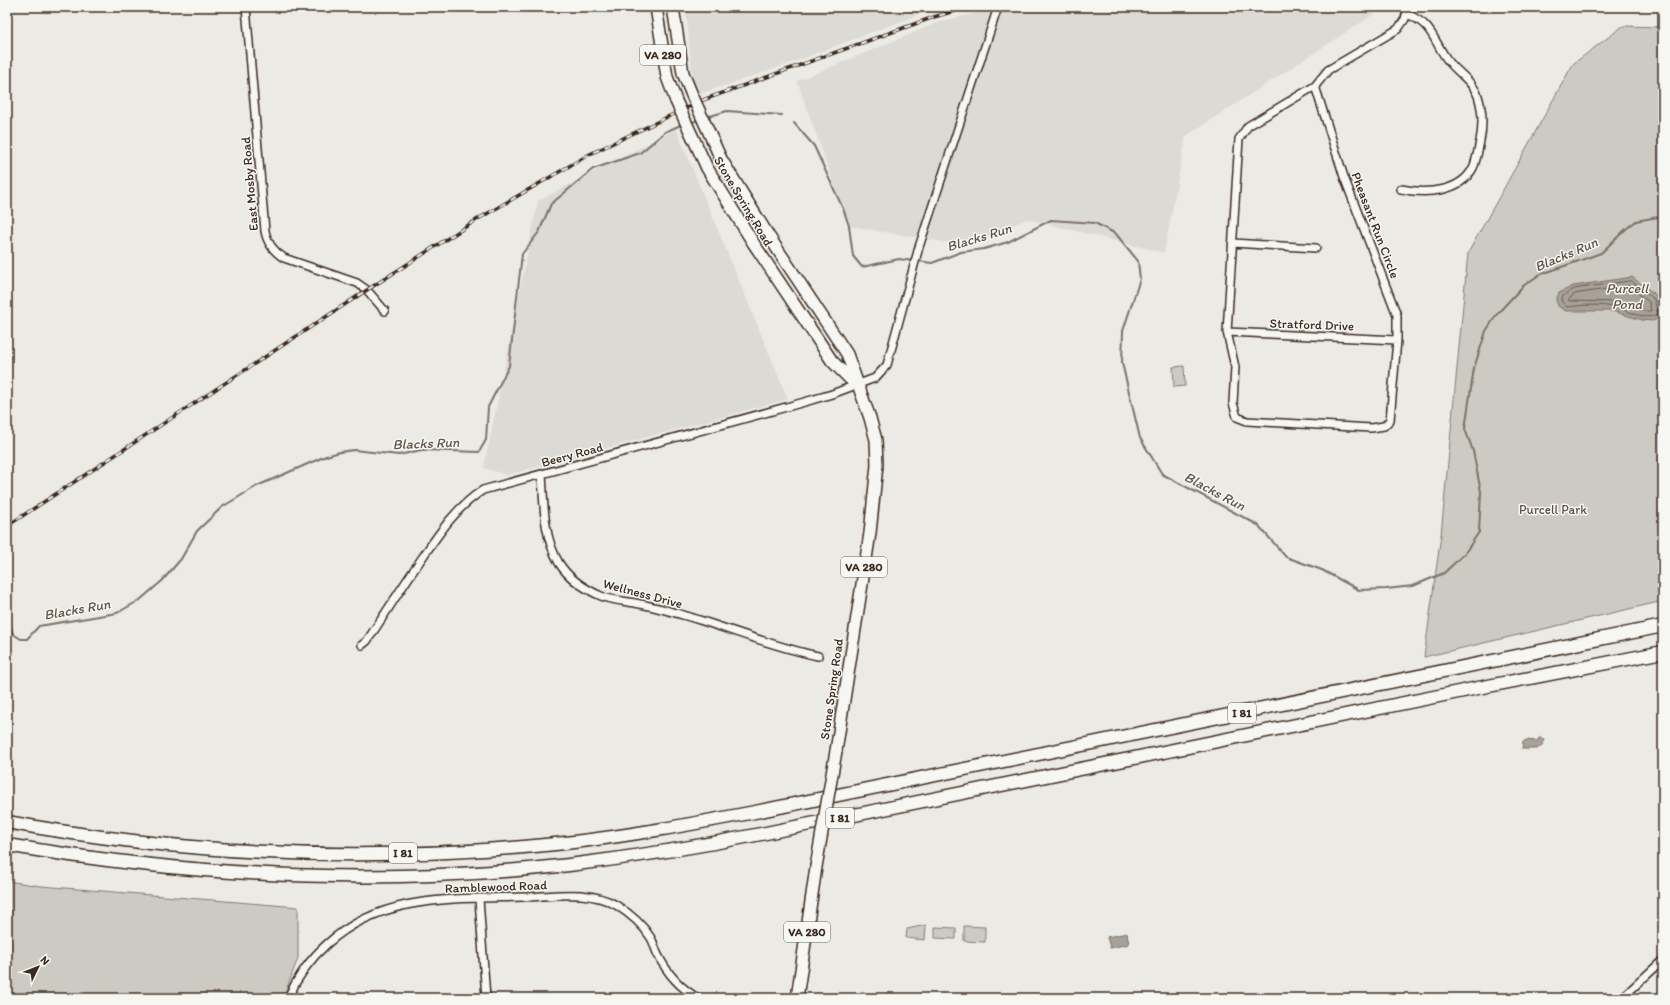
<svg xmlns="http://www.w3.org/2000/svg" width="1670" height="1005" font-family="Itim,sans-serif">
	<rect width="100%" height="100%" fill="#ebeae5"/>
	<filter id="ink" filterUnits="userSpaceOnUse"><feTurbulence type="fractalNoise" baseFrequency=".025" numOctaves="2"/><feDisplacementMap in="SourceGraphic" scale="8" xChannelSelector="R" yChannelSelector="G"/><feConvolveMatrix kernelMatrix="1 2 1 2 8 2 1 2 1" color-interpolation-filters="sRGB"/></filter>
	<g filter="url(#ink)">
		<!-- built -->
		<path fill="#dcdad4" d="M686,7h258l-19,5 -134,51 -97,33z
			M1004,7h381l-199,129 -22,117 -137,-34 -60,27 -118,-20 -52,-145 145,-60z
			M676,129l112,270 -281,76 -23,-7 54,-267z"/>
		<!-- green -->
		<path fill="#cdcac4" stroke="#847a71" d="M1623,26l40,1v574l-239,56 17,-122 27,-282 105,-189z
			M1184,366l1,20 -11,1 -1,-20z
			M7,881l34,5 257,21v51l-15,40h-276z
			M926,925l-1,15 -19,-2 1,-9z
			M964,926l21,1v15l-21,-1z
			M935,927l21,1v11l-21,-1z"/>
		<!-- water -->
		<path fill="#a8a198" stroke="#7c7167" d="M1632,277l25,19 6,20 -10,5 -11,-1 -30,-9h-46l-8,-5 -2,-6 3,-7 14,-7z
			M1539,738h3l2,2 -1,4 -6,5h-15l1,-7 3,-2 11,1z
			M1127,933l2,11 -19,4 -3,-11z"/>
		<g fill="none" stroke-linecap="round" stroke-linejoin="round">
			<!-- shore -->
			<path stroke="#675a4f" stroke-width="1" d="M1631,281l23,18 4,15c-13,8 -30,-4 -44,-7 -15,-3 -33,-2 -47,0l-6,-6 2,-5 11,-7z
				M1629,286l20,16 2,9h-7l-30,-9 -44,-1 -2,-1 7,-6z"/>
			<!-- stream -->
			<path stroke="#7c7167" stroke-width="2" d="M707,117l20,-6 55,4
				M689,123l10,-3
				M794,123l20,23 30,65 5,15 4,30 9,11 37,-8 14,2
				M918,261l14,2 29,-11 23,-3 24,-7 43,-22 44,3 21,11 22,27 2,18 -17,52 -1,32 18,75 22,36 96,51 28,32 36,13 37,20 27,-1 27,-3 31,-13 21,-20 14,-21 2,-40 -8,-41 -8,-22 9,-61 12,-37 11,-17 26,-28 16,-11 62,-22 25,-24 10,-8 27,-5
				M7,614l6,20 8,5h6l12,-13 78,-13 23,-13 22,-19 19,-22 16,-28 25,-24 35,-21 69,-30 14,-4 14,-2 45,5 22,-5 58,2 7,-12 2,-33 21,-41 13,-112 17,-22 12,-28 42,-35 47,-16 25,-21 18,-8"/>
			<!-- street casing -->
			<g stroke="#3b2a1e" stroke-width="10">
				<path id="street" d="M246,7l19,224c2,12 8,20 19,27l73,25 10,7 18,21
					M1315,86l29,91 53,138v25l-7,80 -6,6 -13,2 -124,-7 -10,-4 -4,-14 2,-36 -8,-35 12,-193 9,-13z
					M1315,86l13,-16 70,-41 7,-10 3,-12
					M1401,189c24,5 59,4 72,-21 4,-9 5,-18 7,-27 3,-15 3,-30 -2,-45 -5,-15 -23,-25 -32,-38 -14,-20 -13,-33 -39,-44
					M1233,243l83,5
					M1227,332l170,8
					M542,474c2,30 1,62 17,89 10,16 26,26 42,33 12,5 26,5 39,8 17,3 36,9 53,14 42,13 82,29 125,38
					M362,645l5,-4c18,-27 35,-54 53,-80 18,-26 36,-54 63,-71l318,-87 31,-9 43,-16 12,-13 32,-118 79,-240
					M479,899l7,99
					M288,998c9,-20 22,-39 39,-54 55,-50 127,-45 197,-47 30,-1 65,-8 92,8 13,8 27,20 35,33 3,5 4,11 7,17 9,18 22,33 40,43
					M1622,998l41,-38"/>
			</g>
			<!-- primary casing -->
			<g stroke="#3b2a1e" stroke-width="14">
				<path id="primary" d="M656,7l11,70 9,24
					M673,7l10,66 9,22
					M721,159l47,76 79,119 23,64 6,22 1,25 -7,68 -34,218
					M707,168l47,76 78,117 23,23
					M797,998l19,-131"/>
			</g>
			<!-- highway casing -->
			<g stroke="#3b2a1e" stroke-width="15">
				<path id="highway" d="M7,822c184,34 372,41 558,21 64,-7 127,-19 190,-31l908,-186
					M7,845c186,32 375,41 562,20 66,-8 132,-19 197,-32l712,-145 185,-36"/>
			</g>
			<!-- street -->
			<use href="#street" stroke="#f6f6f2" stroke-width="7"/>
			<!-- primary -->
			<use href="#primary" stroke="#f6f6f2" stroke-width="11"/>
			<!-- highway -->
			<use href="#highway" stroke="#f6f6f2" stroke-width="12"/>
			<!-- rail casing -->
			<g stroke="#3b2a1e" stroke-width="3.5">
				<path id="rail" d="M7,526l360,-236 111,-71 112,-65 113,-54 231,-83 34,-10"/>
			</g>
			<!-- rail -->
			<use href="#rail" stroke="#f6f6f2" stroke-width="2" stroke-dasharray="6" stroke-linecap="butt"/>
			<!-- primary-bridge casing -->
			<g stroke="#3b2a1e" stroke-width="14" stroke-linecap="butt">
				<path id="primary-bridge" d="M692,95l29,64
					M676,101l31,67
					M816,867l20,-116"/>
			</g>
			<!-- primary-bridge -->
			<use href="#primary-bridge" stroke="#f6f6f2" stroke-width="11"/>
		</g>
	</g>
	<g text-anchor="middle" stroke-width="3" stroke-linejoin="round" paint-order="stroke">
		<!-- shield labels -->
		<g fill="#f6f6f2" stroke="#73675e" stroke-width="1">
			<rect x="640" y="45" width="46" height="20" rx="3"/>
			<rect x="841" y="557" width="46" height="20" rx="3"/>
			<rect x="1228" y="703" width="28" height="20" rx="3"/>
			<rect x="826" y="808" width="28" height="20" rx="3"/>
			<rect x="389" y="843" width="28" height="20" rx="3"/>
			<rect x="784" y="922" width="46" height="20" rx="3"/>
		</g>
		<g font-size="12" font-weight="bold" fill="#3b2a1e">
			<text x="663" y="59">VA 280</text>
			<text x="864" y="571">VA 280</text>
			<text x="1242" y="717">I 81</text>
			<text x="840" y="822">I 81</text>
			<text x="403" y="857">I 81</text>
			<text x="807" y="936">VA 280</text>
		</g>
		<!-- street labels -->
		<g font-size="13" fill="#3b2a1e" stroke="#f6f6f2">
			<text transform="translate(249 184) rotate(-95)" y="5">East Mosby Road</text>
			<text transform="translate(744 201) rotate(59)" y="5">Stone Spring Road</text>
			<text transform="translate(1376 225) rotate(69)" y="5">Pheasant Run Circle</text>
			<text transform="translate(1312 324) rotate(2)" y="5">Stratford Drive</text>
			<text transform="translate(572 454) rotate(-15)" y="5">Beery Road</text>
			<text transform="translate(643 593) rotate(15)" y="5">Wellness Drive</text>
			<text transform="translate(831 689) rotate(-82)" y="5">Stone Spring Road</text>
			<text transform="translate(496 886) rotate(-2)" y="5">Ramblewood Road</text>
		</g>
		<!-- park labels -->
		<g font-size="13" fill="#605248" stroke="#f6f6f2">
			<text x="1553" y="514">Purcell Park</text>
		</g>
		<!-- water labels -->
		<g font-size="14" font-style="italic" fill="#615449" stroke="#f6f6f2">
			<text transform="translate(979 237) rotate(-17)" y="5">Blacks Run</text>
			<text transform="translate(1566 254) rotate(-23)" y="5">Blacks Run</text>
			<text x="1627" y="293">Purcell<tspan x="1627" dy="16">Pond</tspan></text>
			<text transform="translate(426 443) rotate(-2)" y="5">Blacks Run</text>
			<text transform="translate(1215 491) rotate(28)" y="5">Blacks Run</text>
			<text transform="translate(77 609) rotate(-10)" y="5">Blacks Run</text>
		</g>
	</g>
	<!-- margin -->
	<rect width="1670" height="1005" fill="none" stroke="#f6f6f2" stroke-width="24"/>
	<rect x="12" y="12" width="1646" height="981" fill="none" stroke="#3b2a1e" stroke-width="1.5" filter="url(#ink)"/>
	<!-- north arrow -->
	<g transform="translate(38 967) rotate(47)" stroke="#f6f6f2" stroke-width="3" paint-order="stroke">
	<path d="M0-3L7 15L0 10L-7 15Z" fill="#3b2a1e"/>
	<text y="-6" font-size="11" font-weight="bold" text-anchor="middle" fill="#3b2a1e">N</text>
	</g>
</svg>
